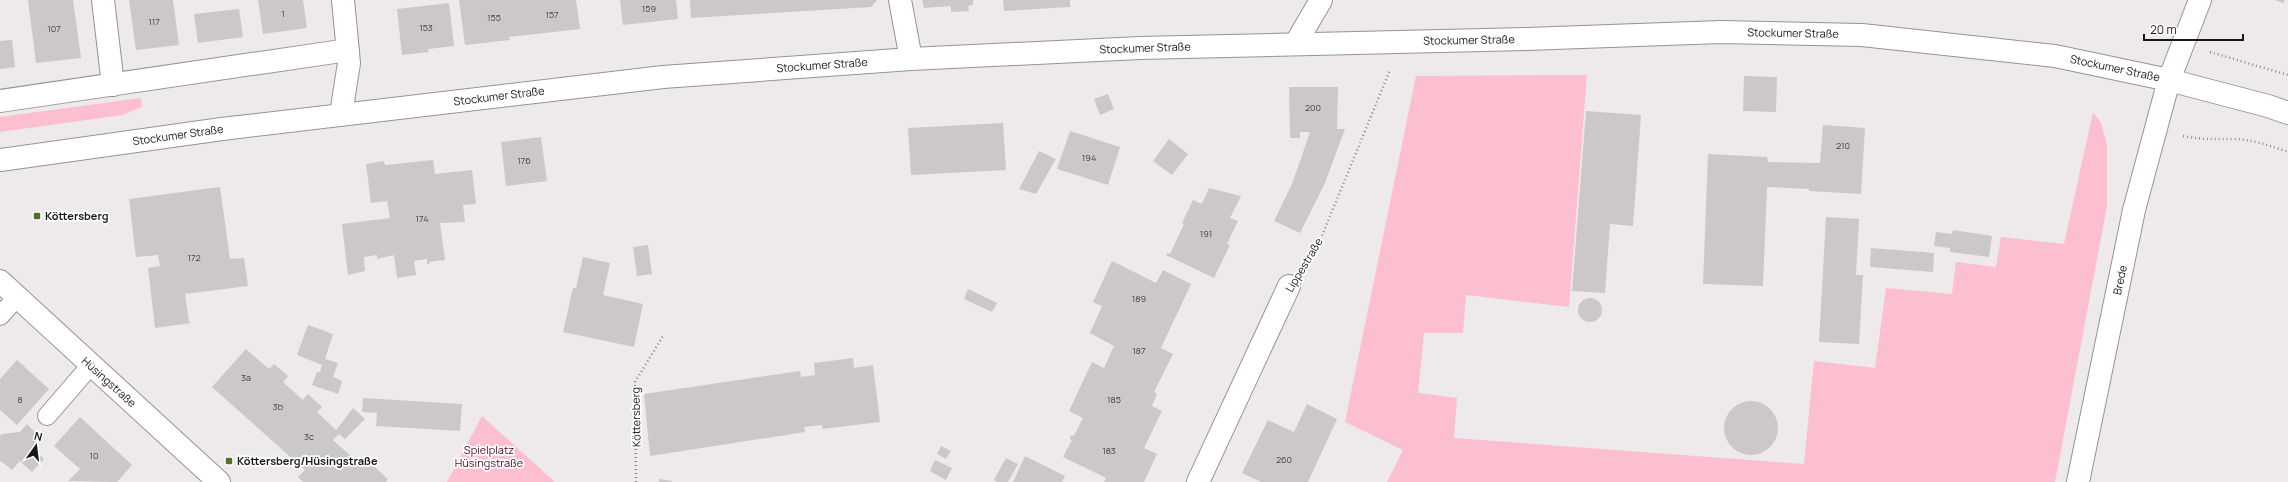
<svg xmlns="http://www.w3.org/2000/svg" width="2288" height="482" font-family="Manrope,sans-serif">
	<rect width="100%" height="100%" fill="#eee9ea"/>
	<!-- green -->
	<path fill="#fcbfcf" d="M1587,75l-18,232 -103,-12 -3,38h-39l-6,60 39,5 -3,40 350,26 10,-103 61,7 11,-80 66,6 4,-32 40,5 5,-30 63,7 29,-132 8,11 6,22v61l-52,276h-668l16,-32 -58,-28 71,-346z
		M141,98l1,9 -19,8 -123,17v-15z
		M482,416l73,66h-108z"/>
	<!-- building -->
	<path fill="#ccc8c9" d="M28,0h45l8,58 -45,5z
		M129,0h44l6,45 -43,5z
		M258,0h45l4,28 -44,6z
		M459,0h117l4,29 -71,8 1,3 -45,5z
		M620,0h56l2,19 -55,6z
		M690,0h187l-6,7 -180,11z
		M922,0h51v5l-5,1 1,5 -18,1v-6l-27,2z
		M1003,0h67v7l-66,4z
		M2275,0h10l-2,3z
		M449,3l5,43 -26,3 1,3 -27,3 -5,-46z
		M239,9l4,28 -45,6 -4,-29z
		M12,40l3,27 -15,2v-28z
		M1744,76l33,1 -1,35 -33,-1z
		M1289,87h49l-1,42h8l-20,54 -25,50 -26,-12 18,-37 18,-52h-10v6h-10z
		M1108,94l6,15 -14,6 -6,-16z
		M1586,111l55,4 -8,111 -23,-2 -5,69 -33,-2z
		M1003,123l3,47 -95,5 -3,-47z
		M1823,125l42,3 -4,66 -52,-3v-2l-42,-2 -4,99 -60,-2 5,-130 59,3 1,5 52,1z
		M1070,131l50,16 -12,38 -51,-16z
		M541,137l6,44 -41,5 -5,-44z
		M1169,139l19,15 -16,21 -19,-14z
		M1039,151l17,8 -20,35 -17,-5z
		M433,160l2,14 37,-4 4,34 -13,1 2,17 -25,1 5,37 -16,2 1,2h-3v-5l-13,2 2,14 -19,3 -3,-23 -17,4v-4l-13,2 1,14 -17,4 -6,-51 48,-6 -3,-17 -16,2 -5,-39 18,-3 1,4z
		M220,187l10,72 14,-1 4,28 -63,8 4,28 2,1 -36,5 -7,-60 12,-2 -2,-11 -22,2 -7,-58z
		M1209,188l32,8 -11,22 8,3 -11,23 3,1 -16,33 -48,-23 1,-2 3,1 14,-30 -2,-1 11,-23 9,4z
		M1826,217l33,2 -3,56h7l-4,69 -40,-2z
		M1953,230l39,6 -3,21 -39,-5v-4l-16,-2 2,-14 16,2z
		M648,245l4,29 -15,2 -4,-29z
		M1871,248l63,5 -1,19 -63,-5z
		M583,257l27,6 -7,32 40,9 -9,43 -71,-15 10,-44h3z
		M1112,261l44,22 7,-13 28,14 -30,64 12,6 -19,38 3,2 -5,12 10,5 -18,37 13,6 -13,28h-40l2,-4 -43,-21 9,-17 -2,-1 1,-4 3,1 9,-18 -14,-7 23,-49 12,6 10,-22 -24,-13 12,-27 -9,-4z
		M968,289l29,14 -5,9 -28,-13z
		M1578 310a12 12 0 1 1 24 0a12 12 0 1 1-24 0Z
		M308,325l25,9 -8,25 13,4 -5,14 9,4 -4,13 -26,-9 5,-13h3l2,-7 -25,-10z
		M246,349l23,20 5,-5 6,5 8,7 -5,6 20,18 5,-6 14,13 -5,5 19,18 17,-22 12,11 -20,20 -6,-5 -6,6 30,27 5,-6 20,18 -2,3h-83l-5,-5 7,-7 -93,-83z
		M853,358l1,10 19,-3 7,57 -58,7v-4l-18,2 1,5 -155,24 -6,-62 156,-23 1,6 14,-2 -1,-12z
		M17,360l32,29 -32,36 -17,-15v-31z
		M363,398l99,6 -2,27 -84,-5 1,-13 -15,-1z
		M1724 428a27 27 0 1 1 54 0a27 27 0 1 1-54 0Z
		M1307,404l30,15 -29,63h-47l-19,-9 26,-53 26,12z
		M80,417l52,48 -15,17 -49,-1 12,-12 -26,-23z
		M27,424l14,14 -9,10 12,11 -12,13 -12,-11 -8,9 -11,-9 -1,1v-26l2,-2 18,-2z
		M941,446l10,5 -5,8 -9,-5z
		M1025,456l40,20 -3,6h-49z
		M1006,458l12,6 -10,18h-10l-4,-2z
		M935,460l17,8 -6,12 -16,-9z
		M659,479l13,2v1h-13z"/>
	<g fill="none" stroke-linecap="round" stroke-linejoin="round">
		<!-- service casing -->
		<g stroke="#979293" stroke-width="20">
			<path id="service" d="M0,316l17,-19
				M47,416l44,-51"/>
		</g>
		<!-- minor casing -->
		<g stroke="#979293" stroke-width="24">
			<path id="minor" d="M103,0l10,85
				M900,0l11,59
				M1296,43l25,-43
				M0,101l348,-51
				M341,114l8,-51 -6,-63
				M0,281l219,201
				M1198,482l91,-196
				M2078,482l56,-272 35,-130 31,-80"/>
		</g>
		<!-- secondary casing -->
		<g stroke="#979293" stroke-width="24">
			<path id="secondary" d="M0,160l222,-31 441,-52 248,-18 229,-11 387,-9 194,-7 141,3 193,21 114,24 99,26 20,7"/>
		</g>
		<!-- path -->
		<path stroke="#8e8b8b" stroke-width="2.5" stroke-dasharray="1 3" stroke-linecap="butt" d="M2210,52l78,23
			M2183,136c20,4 33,3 53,3 18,1 35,7 52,13
			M1306,263l11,-15 73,-178
			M636,482l-1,-100 28,-46"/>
		<!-- service -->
		<use href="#service" stroke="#fff" stroke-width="18"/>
		<!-- minor -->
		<use href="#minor" stroke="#fff" stroke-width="22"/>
		<!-- secondary -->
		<use href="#secondary" stroke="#fff" stroke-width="22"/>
	</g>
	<!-- markers -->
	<g fill="#567125" stroke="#fff" stroke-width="1.5">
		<rect x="33" y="212" width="8" height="8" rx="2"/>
		<rect x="225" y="457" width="8" height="8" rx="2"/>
	</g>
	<g text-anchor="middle" stroke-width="3.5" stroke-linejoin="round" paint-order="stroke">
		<!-- number labels -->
		<g font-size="9" fill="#454344">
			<text x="649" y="12">159</text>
			<text x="283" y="17">1</text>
			<text x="552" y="18">157</text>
			<text x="494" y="21">155</text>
			<text x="154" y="25">117</text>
			<text x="426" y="31">153</text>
			<text x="54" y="32">107</text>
			<text x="1313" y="111">200</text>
			<text x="1843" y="149">210</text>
			<text x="1089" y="161">194</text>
			<text x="524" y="164">176</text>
			<text x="422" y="222">174</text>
			<text x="1206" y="237">191</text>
			<text x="194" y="261">172</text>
			<text x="1139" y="302">189</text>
			<text x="1139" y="354">187</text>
			<text x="246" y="381">3a</text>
			<text x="20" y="403">8</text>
			<text x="1114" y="403">185</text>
			<text x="278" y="410">3b</text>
			<text x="309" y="440">3c</text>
			<text x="1109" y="454">183</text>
			<text x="94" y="459">10</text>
			<text x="1284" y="463">260</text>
		</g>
		<!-- street labels -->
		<g font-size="11" fill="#181717" stroke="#fff">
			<text transform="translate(1793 33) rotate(1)" y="4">Stockumer Straße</text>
			<text transform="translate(1469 40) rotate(-1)" y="4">Stockumer Straße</text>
			<text transform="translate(1145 48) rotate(-2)" y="4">Stockumer Straße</text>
			<text transform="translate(822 65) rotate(-4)" y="4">Stockumer Straße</text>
			<text transform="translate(2115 68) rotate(12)" y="4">Stockumer Straße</text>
			<text transform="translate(499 96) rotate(-7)" y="4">Stockumer Straße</text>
			<text transform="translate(178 135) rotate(-8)" y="4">Stockumer Straße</text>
			<text transform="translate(1304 265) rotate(-59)" y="4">Lippestraße</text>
			<text transform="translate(2120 280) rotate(-78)" y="4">Brede</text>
			<text transform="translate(109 382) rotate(42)" y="4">Hüsingstraße</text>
			<text transform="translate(636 417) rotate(-91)" y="4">Köttersberg</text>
		</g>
		<!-- poi labels -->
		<g font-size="11" font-weight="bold" fill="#181717" stroke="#fff" text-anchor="start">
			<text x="45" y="220">Köttersberg</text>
			<text x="237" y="465">Köttersberg/Hüsingstraße</text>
		</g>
		<!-- park labels -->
		<g font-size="11" fill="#500d28" stroke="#fff">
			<text x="489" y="454">Spielplatz<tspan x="489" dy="13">Hüsingstraße</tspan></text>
		</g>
	</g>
	<!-- north arrow -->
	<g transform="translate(36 446) rotate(14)" stroke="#ffffff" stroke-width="3" paint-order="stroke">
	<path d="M0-3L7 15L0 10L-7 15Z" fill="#181717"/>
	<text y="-6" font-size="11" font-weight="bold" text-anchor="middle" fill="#181717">N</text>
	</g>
	<!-- scale -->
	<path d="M2144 34v6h99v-6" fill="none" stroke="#181717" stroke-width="2"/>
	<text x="2150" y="34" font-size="12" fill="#181717" stroke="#ffffff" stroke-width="3" paint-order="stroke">20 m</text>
</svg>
